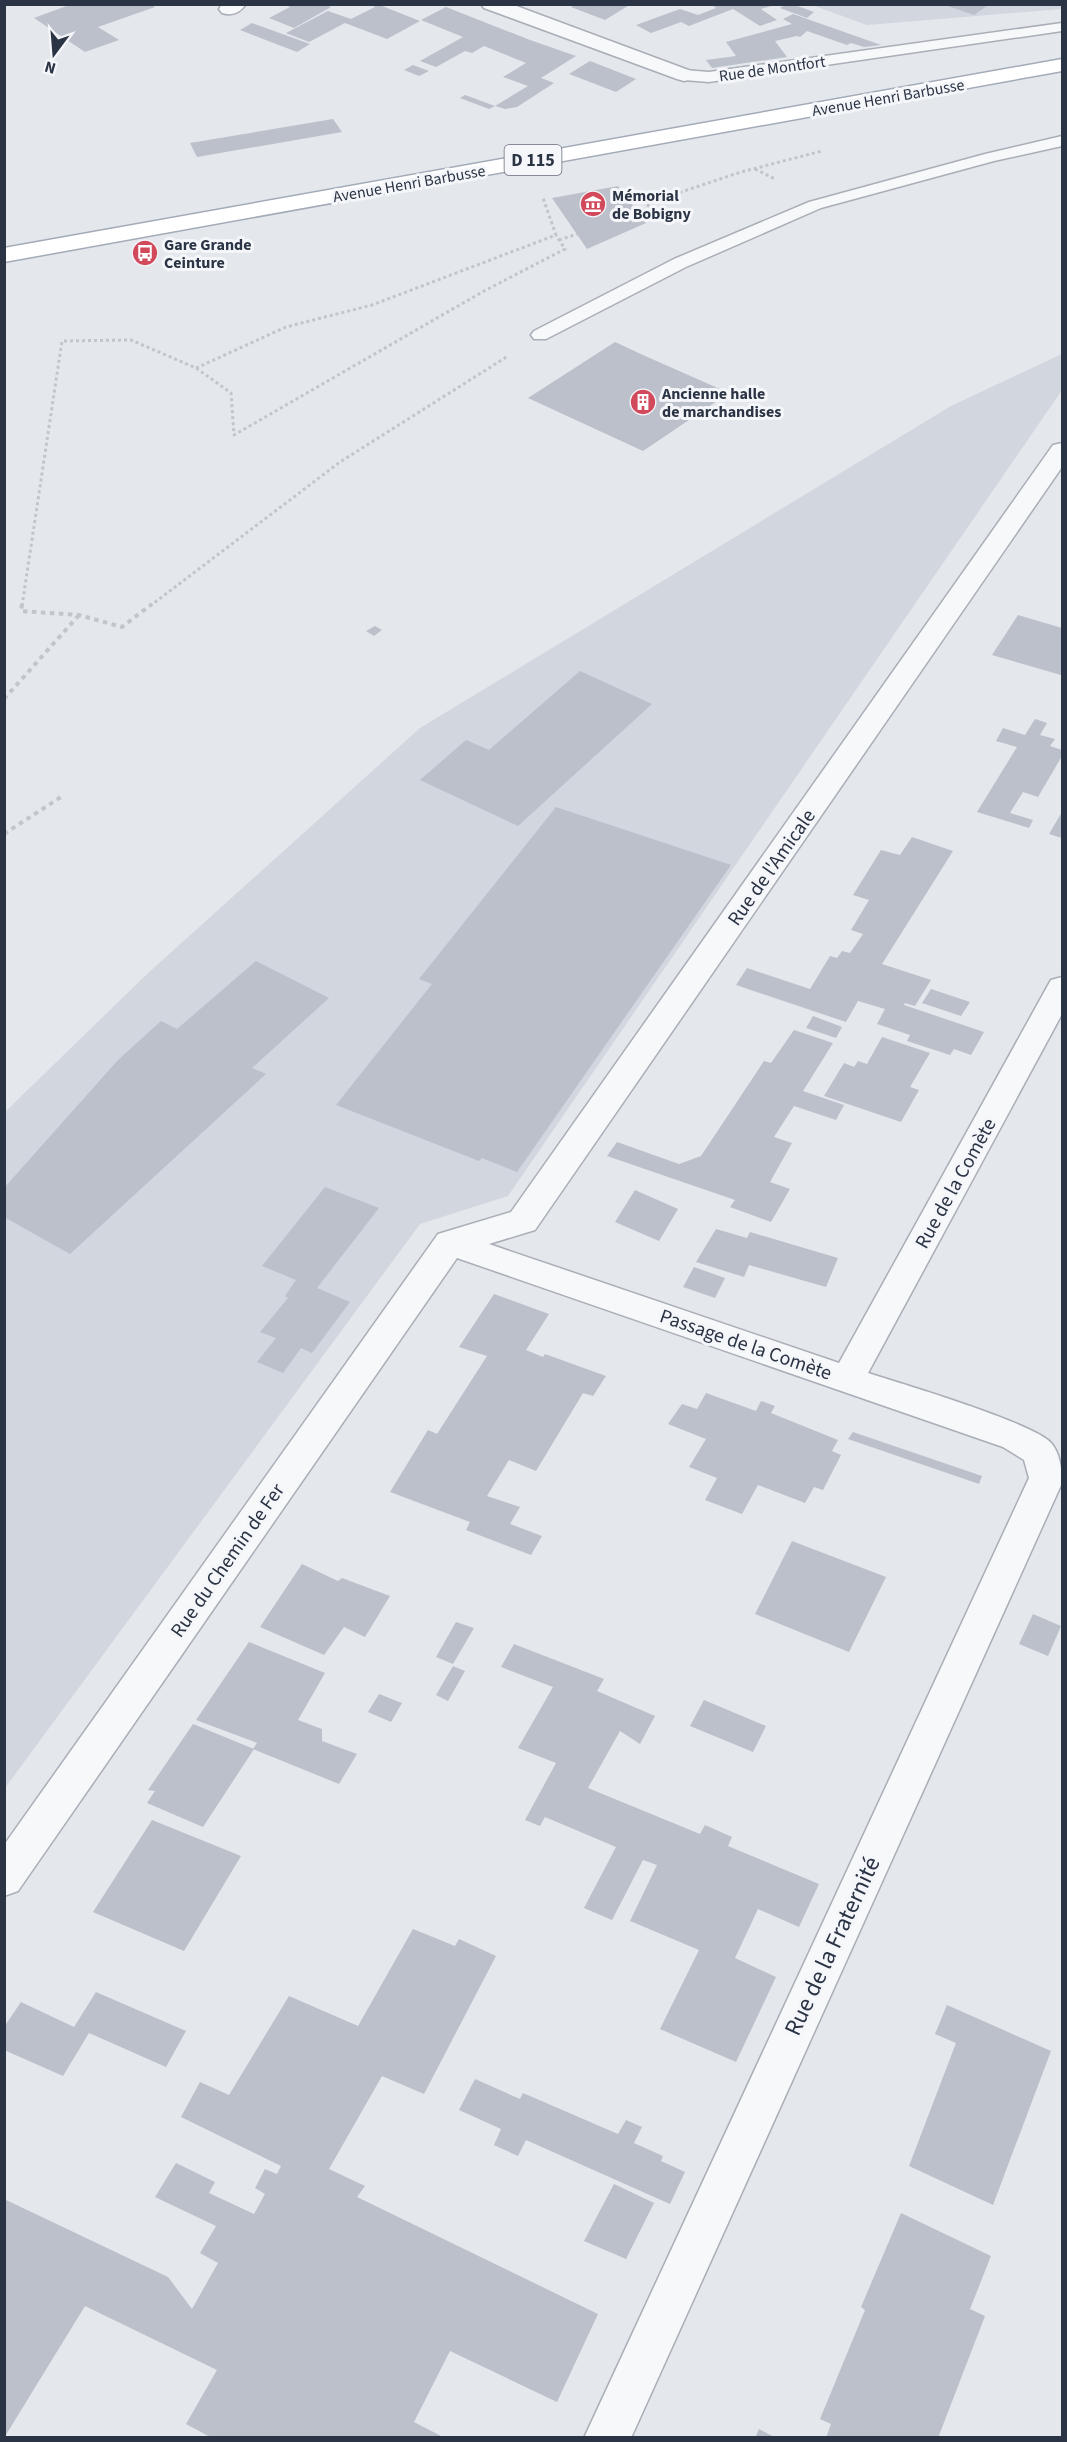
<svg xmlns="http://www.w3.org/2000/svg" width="1067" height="2442" font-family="'Source Sans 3',sans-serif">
	<rect width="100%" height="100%" fill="#e4e7ec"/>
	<!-- built -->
	<path fill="#d2d6de" d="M1062,4v5l-195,16 -55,-20z
		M1062,354v36l-554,806 -88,28 -415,564v-676l141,-137 274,-247 531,-322z"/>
	<!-- building -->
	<path fill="#bbc0ca" d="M72,4h78l5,3 -57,20 21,13 -34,12 -51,-34z
		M284,4h39l8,3 -37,21 -25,-10 21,-11z
		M377,4l43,17 -33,18 -42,-16 -36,19 -23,-9 42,-22 23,8 24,-12 -6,-3z
		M576,4h55l-26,16 -34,-13z
		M711,4h55l5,2 -10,3 16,11 -17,6 -27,-17 -44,17 -8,-4 -30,11 -15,-8 44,-16 18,6 18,-7z
		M787,4h5l22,8 -7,6 -27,-10z
		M942,4h48l-16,11z
		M446,7l84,33 46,16 -35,22 13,5 -37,24 -12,2 -10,-3 33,-20 -25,-9 23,-14 -42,-17 -12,7 -7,-2 -29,16 -16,-6 43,-24 -42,-17z
		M793,14l88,31 -17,2 -13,-4 -4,2 -40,-14 -7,6 -3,-1 -22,5 12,16 -75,11 -6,-8 30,-4 -10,-14 66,-18 -9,-5z
		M252,23l58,21 -13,8 -57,-22z
		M590,61l46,18 -20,13 -47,-18z
		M413,65l16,6 -10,5 -15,-6z
		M465,95l30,11 -6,3 -29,-11z
		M333,119l9,13 -145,25 -7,-14z
		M618,186l28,37 -59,26 -35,-51z
		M615,342l28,13 86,38 -86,58 -115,-53z
		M1018,615l44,13 -1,47 -69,-20z
		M375,626l7,4 -8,6 -8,-5z
		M580,671l72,33 -134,122 -98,-46 46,-40 23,10z
		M1035,719l12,4 -7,12 15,4 -5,7 12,4v6l-24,41 -15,-5 -13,21 23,7 -4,8 -52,-16 40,-65 -21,-6 7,-13 22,7z
		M556,807l175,58 -214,307 -35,-14 -3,3 -143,-56 96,-121 -13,-5z
		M1062,812v26l-13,-4z
		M912,837l41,14 -71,113 49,16 -16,26 -10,-3 -1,2 80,27 -13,23 -17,-6 -4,6 -43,-14 3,-6 -33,-11 8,-15 -27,-8 -12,21 -110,-37 11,-17 63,21 20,-33 7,2 5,-7 8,2 13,-19 -12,-4 18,-30 -16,-5 28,-45 19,5z
		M256,961l73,37 -77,70 14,6 -196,180 -66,-37v-29l114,-128 43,-39 16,8z
		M931,989l39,13 -9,14 -39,-13z
		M813,1016l29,11 -6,11 -30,-10z
		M794,1030l39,13 -30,48 41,14 -8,15 -42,-14 -20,31 18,6 -22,39 20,7 -19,33 -41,-15 5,-7 -128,-44 10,-14 62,22 22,-8 63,-95 7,2z
		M882,1037l48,16 -20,34 9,3 -18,32 -77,-26 20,-33 10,4 4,-6 9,3z
		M325,1187l54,21 -62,80 33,14 -38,51 -11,-5 -18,25 -26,-11 19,-24 -16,-6 28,-34 -3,-2 11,-16 -34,-14z
		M635,1190l43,19 -19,32 -44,-19z
		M716,1229l31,9 3,-6 88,26 -12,29 -77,-22 -5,12 -48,-15z
		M694,1267l31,11 -10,20 -32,-11z
		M494,1294l55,20 -23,36 17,7 2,-3 61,22 -13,20 -10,-3 -47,78 -27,-11 -22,36 33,11 -10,17 32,12 -11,19 -65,-25 4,-8 -80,-30 38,-62 9,4 50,-78 -28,-9z
		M706,1393l50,18 5,-10 14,5 -4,7 67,27 -6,11 9,4 -18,35 -9,-3 -9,16 -47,-18 -16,29 -37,-14 12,-22 -28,-11 17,-28 -38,-15 14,-20 15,5z
		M853,1432l129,44 -3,8 -131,-45z
		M792,1541l94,36 -37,75 -94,-38z
		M302,1564l36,17 4,-3 48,18 -25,41 -21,-10 -20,28 -64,-28z
		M1033,1614l28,12 -13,30 -29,-12z
		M456,1622l18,6 -21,36 -17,-7z
		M249,1642l76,31 -27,47 24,9v12l35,13 -18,30 -86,-35 4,-6 -61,-23z
		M514,1644l90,35 -7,12 58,25 -15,28 -20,-13 -32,57 112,46 5,-9 27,12 -4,9 91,38 -20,43 -41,-18 -23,49 41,19 -40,85 -76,-33 39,-79 -69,-29 27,-56 -14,-5 -31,60 -28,-12 32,-61 -71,-30 -5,9 -15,-6 31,-57 -38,-15 35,-61 -52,-20z
		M453,1666l12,5 -17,30 -12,-6z
		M379,1694l23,9 -11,19 -23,-10z
		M704,1700l62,26 -13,26 -63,-26z
		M193,1724l61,25 -51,78 -56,-24 8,-12 -7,-1z
		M152,1820l89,36 -57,95 -91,-39z
		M413,1929l42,17 4,-7 37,17 -72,138 -42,-18 -53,93 36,17 -8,11 241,117 -41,88 -107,-51 -36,71 31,16h-233l-26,-14 31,-54 -132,-64 -81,132v-239l164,78 24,32 26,-46 -18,-10 16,-27 -61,-29 21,-34 39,19 -6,11 45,21 11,-20 -10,-6 10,-19 12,5 4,-8 -100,-49 19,-35 29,13 60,-99 69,30z
		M96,1992l90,39 -20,36 -77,-34 -26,43 -59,-26v-23l17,-25 53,25z
		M947,2005l104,46 -58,154 -84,-39 47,-123 -21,-9z
		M475,2079l45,20 3,-6 95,41 8,-14 16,7 -8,16 29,13 -2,5 24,11 -15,32 -144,-64 -8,16 -24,-11 7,-16 -42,-19z
		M614,2184l40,19 -28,56 -42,-18z
		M901,2213l90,43 -21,53 15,7 -47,122h-112l5,-14 -11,-5 45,-109 -4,-3z
		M759,2429l17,9h-21z"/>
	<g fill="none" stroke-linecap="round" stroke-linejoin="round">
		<!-- service casing -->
		<g stroke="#a9aeb7" stroke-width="3">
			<path id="service" d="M1062,23v8l-353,51 -25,-2 -8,-5 8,-5 25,2z
				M1062,136v10l-68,15 -173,47 -135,59 -140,72h-12l-3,-4 3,-4 140,-72 135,-57 176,-48z"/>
		</g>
		<!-- minor casing -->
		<g stroke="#a9aeb7" stroke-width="3">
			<path id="minor" d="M222,4h24c-6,9 -14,12 -24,9l-3,-4z
				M481,4h30l180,67 4,4 -4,4 -7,2 -7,-2 -193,-71z
				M1062,443v24l-527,763 -46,14 350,119 208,-376 4,-7 11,-3v37l-194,359c31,10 170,51 184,71 8,10 10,26 10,39l-431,955h-47l445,-960 -5,-18 -21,-13 -546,-189 -439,633 -14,5v-51l434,-611 73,-22 542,-767z"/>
		</g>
		<!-- primary casing -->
		<g stroke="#a3abb8" stroke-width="3">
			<path id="primary" d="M1062,59v12l-1058,191v-14z"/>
		</g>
		<!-- path-far1 -->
		<path stroke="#c2c5cb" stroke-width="3" stroke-dasharray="3 3" stroke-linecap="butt" d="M755,169l20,10
			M637,212l7,-2 7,-8 90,-30 81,-21
			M559,240l18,-6
			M196,368l90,-41 86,-22 184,-70 -13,-37
			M22,606l40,-265 69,-1 65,28 35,25 3,42 250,-144 81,-42 -9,-14
			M150,606l190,-144 168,-106"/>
		<!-- path -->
		<path stroke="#c2c5cb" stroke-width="4" stroke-dasharray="4.5 4.5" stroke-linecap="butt" d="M22,604l-1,7 58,4 43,12 30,-23
			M4,699l75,-84
			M4,834l60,-39"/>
		<!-- service -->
		<use href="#service" fill="#f7f8fa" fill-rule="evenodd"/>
		<!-- minor -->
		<use href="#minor" fill="#f7f8fa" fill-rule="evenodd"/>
		<!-- primary -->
		<use href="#primary" fill="#fff" fill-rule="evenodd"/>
	</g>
	<!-- icons -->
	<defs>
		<g id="museum-disc" transform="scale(1.35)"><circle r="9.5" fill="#d1495b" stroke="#f4f6f9"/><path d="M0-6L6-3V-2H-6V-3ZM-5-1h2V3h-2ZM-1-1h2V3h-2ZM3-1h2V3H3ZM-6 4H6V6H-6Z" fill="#fff"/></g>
		<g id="bus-disc" transform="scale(1.35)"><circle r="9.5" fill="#d1495b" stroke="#f4f6f9"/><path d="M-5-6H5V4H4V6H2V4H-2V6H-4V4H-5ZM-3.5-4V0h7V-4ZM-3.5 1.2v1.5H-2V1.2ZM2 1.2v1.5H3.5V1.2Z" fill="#fff"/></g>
		<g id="building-disc" transform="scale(1.35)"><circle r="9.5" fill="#d1495b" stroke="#f4f6f9"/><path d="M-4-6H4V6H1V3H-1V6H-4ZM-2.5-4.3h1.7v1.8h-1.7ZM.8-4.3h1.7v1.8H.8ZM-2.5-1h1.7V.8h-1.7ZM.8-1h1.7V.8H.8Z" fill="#fff"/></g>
	</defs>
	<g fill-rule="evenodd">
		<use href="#museum-disc" x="593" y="204"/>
		<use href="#bus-disc" x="145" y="253"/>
		<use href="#building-disc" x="643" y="402"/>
	</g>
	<g text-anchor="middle" stroke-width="6" stroke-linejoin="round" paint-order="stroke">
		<!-- far-street labels -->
		<g font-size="16" fill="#2b3445" stroke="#f4f6f9">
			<text transform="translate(772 68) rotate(-8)" y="6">Rue de Montfort</text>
			<text transform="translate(888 97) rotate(-10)" y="6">Avenue Henri Barbusse</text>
			<text transform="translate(409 183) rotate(-10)" y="6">Avenue Henri Barbusse</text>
		</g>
		<!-- far-poi labels -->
		<g font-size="16" font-weight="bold" fill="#2b3445" stroke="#f4f6f9" text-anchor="start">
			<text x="612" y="201">Mémorial<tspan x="612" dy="18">de Bobigny</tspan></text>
			<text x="164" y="250">Gare Grande<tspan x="164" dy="18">Ceinture</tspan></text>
			<text x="662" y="399">Ancienne halle<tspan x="662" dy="18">de marchandises</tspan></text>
		</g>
		<!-- shield labels -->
		<rect fill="#f4f6f9" stroke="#676e7b" stroke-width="1.5" x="504.5" y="145" width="57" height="30" rx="4.5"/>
		<g font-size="18" font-weight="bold" fill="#2b3445">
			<text x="533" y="166">D 115</text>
		</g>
		<!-- street labels -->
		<g font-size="20" fill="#2b3445" stroke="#f4f6f9">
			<text transform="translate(771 867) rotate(-55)" y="7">Rue de l'Amicale</text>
			<text transform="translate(955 1183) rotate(-61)" y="7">Rue de la Comète</text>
			<text transform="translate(746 1344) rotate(19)" y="7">Passage de la Comète</text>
			<text transform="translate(227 1560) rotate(-55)" y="7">Rue du Chemin de Fer</text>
		</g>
		<!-- near-street labels -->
		<g font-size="24" fill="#2b3445" stroke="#f4f6f9">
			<text transform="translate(832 1946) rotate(-65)" y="8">Rue de la Fraternité</text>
		</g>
	</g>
	<!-- border -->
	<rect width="1067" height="2442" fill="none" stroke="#2b3445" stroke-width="12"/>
	<!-- north arrow -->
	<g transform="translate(54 54) rotate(196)" stroke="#f4f6f9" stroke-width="4.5" paint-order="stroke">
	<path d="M0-4.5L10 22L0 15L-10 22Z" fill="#2b3445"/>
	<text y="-9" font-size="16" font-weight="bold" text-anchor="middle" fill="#2b3445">N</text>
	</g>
</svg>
